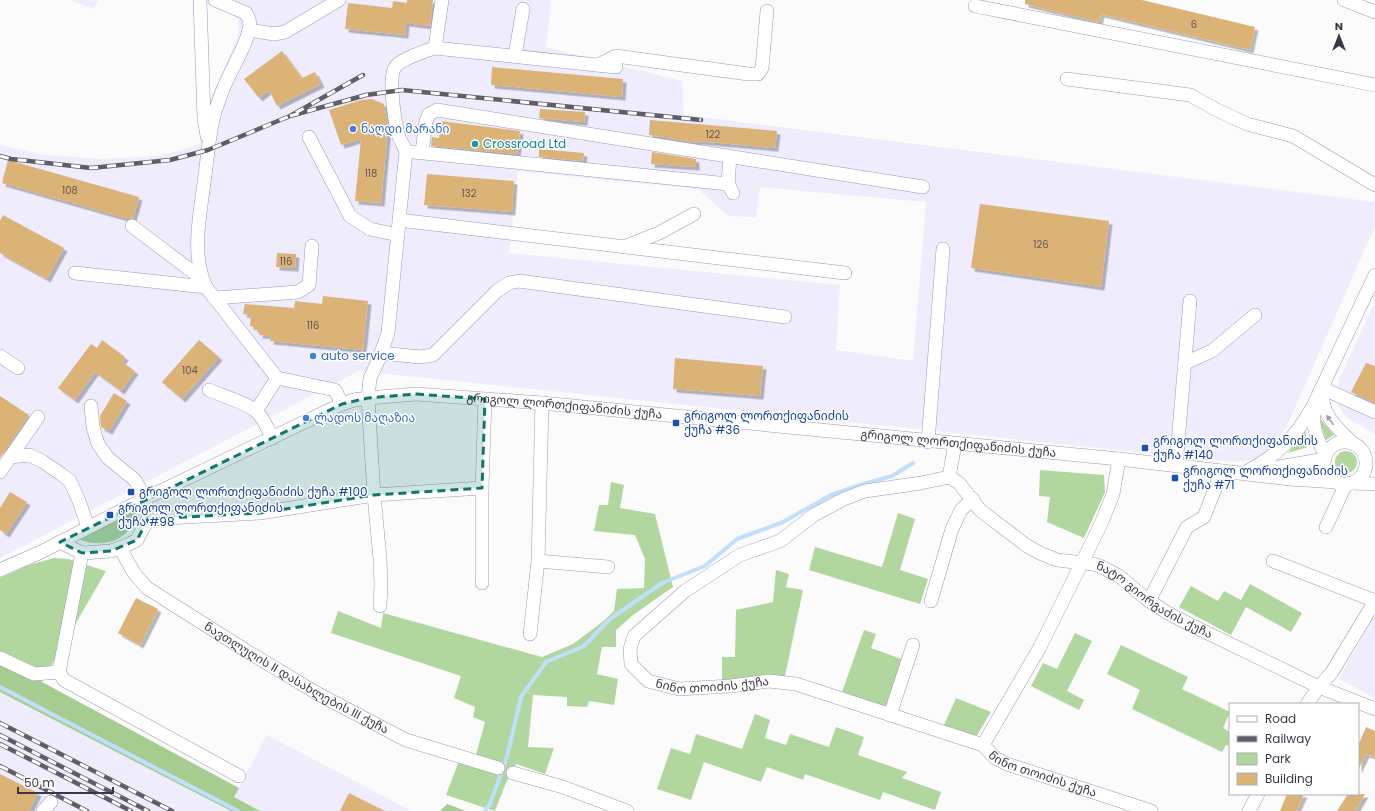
<svg xmlns="http://www.w3.org/2000/svg" width="1375" height="811" font-family="Poppins,'Noto Sans Georgian',sans-serif">
	<defs>
		<filter id="shadow"><feDropShadow dx="3.5" dy="3.5" stdDeviation="0" flood-color="#0004"/></filter>
	</defs>
	<rect width="100%" height="100%" fill="#fbfbfb"/>
	<!-- built -->
	<path fill="#eeecfd" fill-rule="evenodd" d="M70,0h28l-4,9z
		M197,0h354l-5,47 136,34 2,34 691,87v24l-88,200 -16,22 -19,12 -19,2 -874,-91 -359,187v-413l44,10 58,4 57,-3 40,-11 10,-43 29,-65 1,-8 -1,-10 -12,-8zM518,171l180,18 30,27 28,1 4,-30 166,15 -13,159 -77,-11 4,-65 -331,-32z
		M1375,302v132l-28,-16 -9,-12v-14l1,-13z
		M1375,613v85l-36,-19z
		M0,692l231,119h-231z
		M267,735l145,76h-152l-26,-14z"/>
	<!-- green -->
	<path fill="#b2d79e" d="M1318,416l16,19 -8,5z
		M1305,430l3,17 -20,6z
		M1335 462a11 11 0 1 1 22 0a11 11 0 1 1-22 0Z
		M1319,465l1,11 -39,-4z
		M1040,470l64,5 1,17 -21,46 -37,-16 3,-25 -11,-1z
		M611,482l13,3 -4,23 35,6 18,73 -40,28 -17,15v17h-14l-5,27 21,5 -4,26 -25,-4 -2,6 -20,-1v-9l-34,-2 -5,52 26,1 -9,26 -29,-10 -11,21 -10,26 -49,-16 13,-34 14,5 12,-44 -12,-5 2,-10 -21,-9 7,-22 -130,-43 7,-22 43,17 2,-15 159,44 31,-13 28,-21 13,-12 3,-22 27,-1 1,-29 -10,-24 -41,-4 5,-26h9z
		M136,510c-1,4 -1,9 -3,13 -9,20 -35,25 -54,16z
		M898,513l17,6 -15,51 28,9 -8,25 -111,-34 6,-23 67,20z
		M54,558l14,1 38,12 -64,111 -42,-19v-85l29,-13z
		M776,570l13,4 -3,13 17,3 -18,86h-18l-45,5v-24h13l1,-47 37,-8z
		M1250,584l52,29 -11,19 -45,-25 -15,28 -52,-28 12,-21 27,15 6,-10 17,9z
		M864,630l12,4 -5,14 33,12 -17,48 -45,-16z
		M1075,633l17,8 -25,50 17,9 -5,10 -48,-24 12,-23 14,6z
		M1121,645l67,32 -6,12 48,23 -7,16 7,4v14l-4,-1 -4,7 -90,-43 8,-19 -33,-16z
		M956,698l35,14 -15,25 -32,-12z
		M755,714l15,6 -5,18 21,7 4,-11 39,13 7,-20 28,10 -6,18 49,17 -5,6 39,14 -6,18 -52,-18 -3,8 -75,-26 -2,6 -36,-13 -6,15 -57,-20 -13,38 -34,-11 14,-41 19,6 6,-20 46,15z"/>
	<!-- forest -->
	<path fill="#a6cc90" d="M0,663l42,19 197,106 -5,9 26,14h-29l-231,-119z
		M447,804l19,7h-26z"/>
	<g fill="none" stroke-linecap="round" stroke-linejoin="round">
		<!-- stream -->
		<path stroke="#bfdffe" stroke-width="4" d="M0,687l238,124
			M485,811l5,-7 17,-47 14,-60 25,-35 38,-16 26,-27 52,-36 43,-17 32,-27 46,-17 48,-27 29,-10 32,-9 21,-13"/>
	</g>
	<!-- building -->
	<path fill="#dbb376" filter="url(#shadow)" d="M407,0h26l-3,26 -24,-3 -1,12 -60,-6 3,-26 44,5 1,-7 14,2z
		M1025,0h117l113,27 -5,23 -149,-36 -2,8 -74,-18z
		M282,51l20,27 13,-6 6,12 -44,22 -8,-16 -10,8 -15,-19z
		M492,67l131,12 -1,18 -131,-12z
		M372,99l12,5 4,23 -7,76 -26,-2 6,-62 -20,6 -12,-35 32,-10z
		M540,109l45,3 -1,10 -45,-4z
		M650,120l127,11 -2,17 -78,-7v2l-48,-8z
		M441,121l79,10 -3,23 -86,-8 1,-9 7,1z
		M539,149l45,4 -1,8 -44,-4z
		M652,152l44,7v8l-45,-3z
		M8,160l131,37 -6,21 -5,1 -126,-36z
		M427,174l87,7 -2,31 -88,-7z
		M980,204l129,17 -8,66 -130,-19z
		M3,215l61,33 -17,31 -47,-26v-32z
		M277,253l19,1 -1,14 -19,-1z
		M323,296l45,5 -5,49 -93,-9 1,-5 -12,-1 1,-5 -6,-1v-2l-4,-1 1,-11 -8,-1 2,-10 49,4 1,-7 27,3z
		M102,340l23,17 -3,5 13,9 -14,20 -26,-19 -20,28 -17,-12 33,-44 6,4z
		M199,340l20,17 -37,42 -20,-17z
		M675,358l88,8 -3,30 -87,-7z
		M1366,363l9,3v37l-24,-11z
		M114,393l13,8 -18,30 -8,-4 -1,-11z
		M0,396l29,19 -29,43z
		M10,492l17,10 -21,32 -6,-4v-22z
		M136,598l22,11 -18,36 -22,-12z
		M1366,727l9,4v26l-9,-3 -8,16v-24z
		M0,774l38,19 -9,18h-29z
		M349,793l36,18h-45z
		M1287,794h17l-8,17h-16z
		M1348,794h17l-10,17h-18z"/>
	<g fill="none" stroke-linecap="round" stroke-linejoin="round">
		<!-- minor casing -->
		<g stroke="#9c99b8" stroke-width="14">
			<g id="minor">
				<path d="M200,0l4,118 3,18"/>
				<path d="M215,0l31,13c3,6 5,10 3,17 -2,11 -9,23 -14,34 -8,15 -15,31 -20,48 -6,20 -7,43 -10,63 -4,36 -15,78 1,112l71,91 58,12 7,14"/>
				<path d="M1344,0l31,12"/>
				<path d="M975,6l400,79"/>
				<path d="M249,30l25,4 11,-2 54,-32"/>
				<path d="M435,48l7,-48"/>
				<path d="M515,56l8,-47"/>
				<path d="M598,65l18,-9 132,18h10l4,-6 5,-57"/>
				<path d="M1067,79l123,16 27,15 30,14 46,12 82,49"/>
				<path d="M309,137l41,79 20,13 28,6"/>
				<path d="M414,152l314,32 5,9"/>
				<path d="M422,152l4,-31 3,-7 8,-4 486,77"/>
				<path d="M728,184l2,-27"/>
				<path d="M399,220l446,53"/>
				<path d="M132,226l69,52"/>
				<path d="M626,246l33,-13 35,-19"/>
				<path d="M75,273l131,14"/>
				<path d="M214,298l84,-6 11,-7 3,-39"/>
				<path d="M381,353l39,4 13,-2 64,-64 12,-8 10,-2 266,36"/>
				<path d="M0,356l18,12"/>
				<path d="M1185,363l27,-12 43,-36"/>
				<path d="M1322,388l53,24"/>
				<path d="M209,390c11,5 39,13 48,22 7,7 11,17 15,26"/>
				<path d="M1322,390c0,27 14,36 31,54"/>
				<path d="M256,411l21,-33"/>
				<path d="M928,442l15,-193"/>
				<circle cx="1345" cy="463" r="21"/>
				<path id="s1" d="M955,444l-6,33 -28,6 -56,8 -21,8 -30,16 -34,26 -40,14 -55,36 -51,45 -4,13 1,15 17,17 31,8 52,-3 38,-5 27,3 187,61 12,13 12,6 144,47"/>
				<path d="M1326,455c-12,-19 -14,-31 -11,-53l60,-127"/>
				<path d="M10,457l19,-2 13,6 19,13 9,7 9,20 9,26"/>
				<path d="M1176,466l14,-165"/>
				<path d="M1257,471l68,-12"/>
				<path d="M0,472l38,-55"/>
				<path d="M1244,473c31,-16 52,-35 69,-67"/>
				<path id="s2" d="M949,477l10,6 21,27 47,36 15,8 15,6 36,4 9,3 17,9 25,21 22,15 23,12 130,63 56,22"/>
				<path d="M1353,483l22,1"/>
				<path d="M148,519l112,-6 114,-18 108,-7"/>
				<path d="M1326,527l20,-43"/>
				<path d="M60,542l22,11 29,-2 16,-6 10,-5 11,-21v-9l-7,-19 -6,-11 -27,-22 -10,-14 -5,-17 -2,-21"/>
				<path id="s3" d="M120,548l14,25 13,15 98,62 75,45 86,45 92,28"/>
				<path d="M82,553l-23,119 5,8 175,96"/>
				<path d="M538,561l70,6"/>
				<path d="M1273,561l102,40"/>
				<path id="s4" d="M0,570l41,-18 103,-53 198,-95 12,-4 14,-2 48,-4 126,9 577,56 171,20 47,3"/>
				<path d="M482,583v-95l3,-89"/>
				<path d="M931,601l21,-72 9,-19 12,-11"/>
				<path d="M1149,601l38,-74 17,-10 18,-46"/>
				<path d="M380,606l1,-22 -1,-25 -6,-64 -6,-97 2,-20 9,-19 9,-26 18,-182c-2,-5 -5,-9 -7,-14 -4,-13 -12,-61 -3,-71 4,-6 31,-16 39,-18l181,19"/>
				<path d="M530,634l8,-73 4,-158"/>
				<path d="M0,658l34,16 25,-2"/>
				<path d="M1307,704l12,-17 13,-15 43,-71"/>
				<path d="M890,715l23,-70"/>
				<path d="M983,745l57,-98 61,-123 12,-30 6,-35"/>
				<path d="M513,773l50,14 64,24"/>
				<path d="M43,811l8,-9"/>
				<path d="M1249,811l9,-17"/>
			</g>
		</g>
		<!-- minor -->
		<use href="#minor" stroke="#fff" stroke-width="13"/>
		<!-- rail casing -->
		<g stroke="#5f5d69" stroke-width="4.5">
			<path id="rail" d="M290,116l76,-21 36,-5 299,30
				M0,156l11,3 80,9 79,-8 38,-10 82,-34 73,-41
				M0,723l172,88
				M0,735l148,76
				M0,744l131,67
				M0,766l87,45"/>
		</g>
		<!-- rail -->
		<use href="#rail" stroke="#fff" stroke-width="3" stroke-dasharray="9" stroke-linecap="butt"/>
	</g>
	<!-- one-way arrows -->
	<defs><path id="oneway-solid" d="M-6-.8H1V-3.2L6.5 0L1 3.2V.8H-6Z"/></defs>
	<use fill="#9c9ba2" href="#oneway-solid" transform="translate(1330 420) rotate(-126)"/>
	<!-- marked area -->
	<path fill="#0f766e" fill-opacity="0.2" stroke="#0f766e" stroke-width="3" stroke-dasharray="8 5" stroke-linejoin="round" d="M416,394l69,5 -3,89 -108,7 -114,18 -112,6 -11,21 -26,11 -29,2 -22,-11 282,-138 26,-6z"/>
	<!-- markers -->
	<g fill="#3f7fe0" stroke="#fff" stroke-width="1.5">
		<circle cx="353" cy="129" r="4"/>
		<circle cx="313" cy="356" r="4"/>
		<circle cx="306" cy="418" r="4"/>
	</g>
	<circle fill="#0f9aa8" stroke="#fff" stroke-width="1.5" cx="475" cy="144" r="4"/>
	<g fill="#1a4fb4" stroke="#fff" stroke-width="1.5">
		<rect x="672" y="419" width="8" height="8" rx="2"/>
		<rect x="1141" y="444" width="8" height="8" rx="2"/>
		<rect x="1171" y="474" width="8" height="8" rx="2"/>
		<rect x="127" y="488" width="8" height="8" rx="2"/>
		<rect x="106" y="511" width="8" height="8" rx="2"/>
	</g>
	<g text-anchor="middle" stroke-width="3" stroke-linejoin="round" paint-order="stroke">
		<!-- number labels -->
		<g font-size="10" fill="#625651">
			<text x="1194" y="28">6</text>
			<text x="713" y="138">122</text>
			<text x="371" y="177">118</text>
			<text x="70" y="194">108</text>
			<text x="469" y="197">132</text>
			<text x="1041" y="248">126</text>
			<text x="286" y="265">116</text>
			<text x="313" y="329">116</text>
			<text x="190" y="374">104</text>
		</g>
		<!-- shop labels -->
		<g font-size="12" fill="#366cbe" stroke="#fff" text-anchor="start">
			<text x="361" y="133">ნაღდი მარანი</text>
			<text x="321" y="360">auto service</text>
			<text x="314" y="422">ლადოს მაღაზია</text>
		</g>
		<!-- culture labels -->
		<g font-size="12" fill="#0d838f" stroke="#fff" text-anchor="start">
			<text x="483" y="148">Crossroad Ltd</text>
		</g>
		<!-- street labels -->
		<g font-size="12" fill="#393745" stroke="#fff">
			<text dy="4" stroke="none"><textPath href="#s4" startOffset="604">გრიგოლ ლორთქიფანიძის ქუჩა</textPath></text>
			<text dy="4" stroke="none"><textPath href="#s4" startOffset="1000">გრიგოლ ლორთქიფანიძის ქუჩა</textPath></text>
			<text dy="4" stroke="none"><textPath href="#s2" startOffset="246">ნატო გიორგაძის ქუჩა</textPath></text>
			<text dy="4" stroke="none"><textPath href="#s3" startOffset="223">ნავთლუღის II დასახლების III ქუჩა</textPath></text>
			<text dy="4" stroke="none"><textPath href="#s1" startOffset="512">ნინო თოიძის ქუჩა</textPath></text>
			<text dy="4" stroke="none"><textPath href="#s1" startOffset="861">ნინო თოიძის ქუჩა</textPath></text>
		</g>
		<!-- transit labels -->
		<g font-size="12" fill="#164399" stroke="#fff" text-anchor="start">
			<text x="684" y="420">გრიგოლ ლორთქიფანიძის<tspan x="684" dy="14">ქუჩა #36</tspan></text>
			<text x="1153" y="445">გრიგოლ ლორთქიფანიძის<tspan x="1153" dy="14">ქუჩა #140</tspan></text>
			<text x="1183" y="475">გრიგოლ ლორთქიფანიძის<tspan x="1183" dy="14">ქუჩა #71</tspan></text>
			<text x="139" y="496">გრიგოლ ლორთქიფანიძის ქუჩა #100</text>
			<text x="118" y="512">გრიგოლ ლორთქიფანიძის<tspan x="118" dy="14">ქუჩა #98</tspan></text>
		</g>
	</g>
	<!-- legend -->
	<rect x="1229" y="703" width="130" height="92" fill="#ffffff" stroke="#b0afb5"/>
	<rect x="1237" y="716" width="20" height="6" fill="#ffffff" stroke="#b0afb5"/>
	<text x="1265" y="723" font-size="12" fill="#393745">Road</text>
	<rect x="1237" y="736" width="20" height="6" fill="#5f5d69" stroke="#b0afb5"/>
	<text x="1265" y="743" font-size="12" fill="#393745">Railway</text>
	<rect x="1237" y="753" width="20" height="12" fill="#b2d79e" stroke="#b0afb5"/>
	<text x="1265" y="763" font-size="12" fill="#393745">Park</text>
	<rect x="1237" y="773" width="20" height="12" fill="#dbb376" stroke="#b0afb5"/>
	<text x="1265" y="783" font-size="12" fill="#393745">Building</text>
	<!-- north arrow -->
	<g transform="translate(1339 36)" stroke="#ffffff" stroke-width="3" paint-order="stroke">
	<path d="M0-3L7 15L0 10L-7 15Z" fill="#393745"/>
	<text y="-6" font-size="11" font-weight="bold" text-anchor="middle" fill="#393745">N</text>
	</g>
	<!-- scale -->
	<path d="M18 787v6h95v-6" fill="none" stroke="#393745" stroke-width="2"/>
	<text x="24" y="787" font-size="12" fill="#393745" stroke="#ffffff" stroke-width="3" paint-order="stroke">50 m</text>
</svg>
